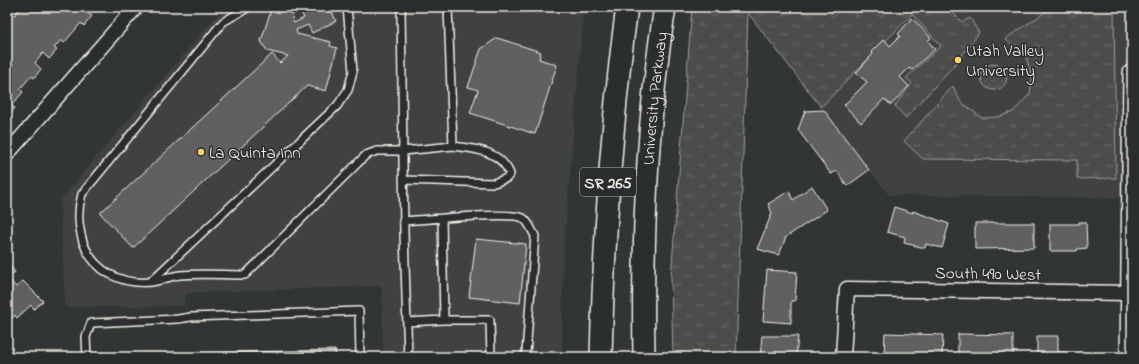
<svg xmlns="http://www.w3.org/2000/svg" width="1139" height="364" font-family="'Indie Flower',sans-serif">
	<defs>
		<pattern id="grass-tufts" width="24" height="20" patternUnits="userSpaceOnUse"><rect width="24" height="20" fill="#4b4d4c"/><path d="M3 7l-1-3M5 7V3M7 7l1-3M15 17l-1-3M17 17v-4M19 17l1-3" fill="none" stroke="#666766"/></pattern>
		<pattern id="garden-dots" width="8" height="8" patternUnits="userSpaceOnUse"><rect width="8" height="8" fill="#4b4d4c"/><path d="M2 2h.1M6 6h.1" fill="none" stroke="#666766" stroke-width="1.8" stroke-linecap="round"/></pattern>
	</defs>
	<rect width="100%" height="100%" fill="#323535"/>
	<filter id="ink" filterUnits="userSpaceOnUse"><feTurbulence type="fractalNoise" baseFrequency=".025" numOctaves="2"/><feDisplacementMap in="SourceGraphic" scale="8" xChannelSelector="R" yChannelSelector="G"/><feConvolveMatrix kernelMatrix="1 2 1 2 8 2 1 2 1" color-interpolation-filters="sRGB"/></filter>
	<g filter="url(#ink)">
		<!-- built -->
		<path fill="#404242" d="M224,7h360l-21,251 -1,99h-179l-1,-71 -196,7 -2,13 -119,1 -5,-107z
			M755,7h377v191l-243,-3 -141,-182z"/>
		<!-- grass -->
		<path fill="url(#grass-tufts)" stroke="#a09f9a" d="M692,7h241l4,5 5,-5h5l15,15 8,-4 9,15 -23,30 -50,55 -11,-12 17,-23 -6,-5 35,-32 -29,-32 -91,93 -73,-94 -12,344h-63l-2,-80z
			M1053,7h61l2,171 -39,1v-19l-154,-1 -19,-18 49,-55 7,15 22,17 15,-1 16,-5 17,-18 2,-16 -6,-22 -21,-17z"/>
		<!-- garden -->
		<path fill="url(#garden-dots)" stroke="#a09f9a" d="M981 77a13 13 0 1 1 26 0a13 13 0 1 1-26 0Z"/>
		<!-- building -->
		<path fill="#5f605f" stroke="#f4f1e8" d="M21,7h56l15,9 -8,10 -3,-3 -17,20 -3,-3 -7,8 3,2 -8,9 -6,-6 -8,10 6,6 -7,9 -3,-2 -11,13 3,3 -12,14 4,2 -8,10v-86l4,-5 -4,-3v-6l5,-5 3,2z
			M272,7l21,7 -1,5 2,4 10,-5 -5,-10 2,-1h29l6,14 -24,12 -4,-8 -12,5 1,4 34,8 -1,4 7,2 -11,43 -19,-5 -174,162 -33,-35 172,-159 8,9 8,-7 -21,-5 -6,-10z
			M959,7h11l-6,6z
			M912,18l19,20 -3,3 7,8 -23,21 -3,-2 -9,9 9,9 -18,19 -7,-6 -23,24 -17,-18 23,-23 -11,-9 17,-19 -2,-2 13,-13 6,7 10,-10 -2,-2z
			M497,38l44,14 -2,7 18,6 -22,69 -65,-21 8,-23 -10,-3 13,-38z
			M824,110l45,60 -22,16 -10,-15 -6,3 -33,-44 7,-19z
			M812,186l15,24 -41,27 -7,18 -22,-6 15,-36 -4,-9 21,-13 4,9z
			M894,207l19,6v-2l36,13 -7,24 -16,-4 -1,4 -21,-5 1,-6 -18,-5z
			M1079,222h7l1,26 -10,1v2h-27v-27h29z
			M975,223h59v25l-59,1z
			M476,239l50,5 -6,59 -51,-6z
			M7,263l8,9 -7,6 8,9 7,-6 20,20 -9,8 -3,-4 -14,13 -2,-3 -8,8z
			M767,270l30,2 -2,29h-4v22l-28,-2z
			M885,333l58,2 -1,22h-58z
			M958,334l55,1v22h-55z
			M762,336h36l-2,21h-36z
			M1037,336h21v16l26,1v4h-47z
			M335,350l1,7h-223v-2z"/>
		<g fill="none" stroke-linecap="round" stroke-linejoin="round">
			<!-- service casing -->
			<g stroke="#f4f1e8" stroke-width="10">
				<path id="service" d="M249,7l-26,15 -141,172c-5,17 -4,31 1,48 10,29 38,43 68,40 10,-1 19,-6 29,-7 21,-2 44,0 65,0l121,-120 11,-4h26l50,-5 -5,-139
					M401,7l3,226 4,124
					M403,180l91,3 13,-5 3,-4c-10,-24 -34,-25 -57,-28
					M442,218l2,102h46l1,37
					M403,221c20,-1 107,-10 120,-3 6,4 8,11 12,18l-9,117 -2,4
					M150,282l187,-176 11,-16 5,-19 -6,-64
					M407,322l37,-2
					M87,357l-1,-20 5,-14 87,-4 13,-2 168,-6 1,46"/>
			</g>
			<!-- minor casing -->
			<g stroke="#f4f1e8" stroke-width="17">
				<path id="minor" d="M7,154l129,-147
					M843,357l4,-68 283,4"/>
			</g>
			<!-- tertiary casing -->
			<g stroke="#f4f1e8" stroke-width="20">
				<path id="tertiary" d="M1129,357l3,-284"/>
			</g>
			<!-- primary casing -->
			<g stroke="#f4f1e8" stroke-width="24">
				<g id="primary">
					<path d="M601,357c3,-117 10,-234 26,-350"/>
					<path id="s1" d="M644,357c-2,-117 2,-234 21,-350"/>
				</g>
			</g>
			<!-- service -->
			<use href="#service" stroke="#2a2d2e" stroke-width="7"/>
			<!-- minor -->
			<use href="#minor" stroke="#2a2d2e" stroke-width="14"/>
			<!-- tertiary -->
			<use href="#tertiary" stroke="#2a2d2e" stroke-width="17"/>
			<!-- primary -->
			<use href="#primary" stroke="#2a2d2e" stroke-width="21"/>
		</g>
	</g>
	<!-- markers -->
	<g fill="#ffd166" stroke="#2a2d2e" stroke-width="1.5">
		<circle cx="958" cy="60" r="4"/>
		<circle cx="201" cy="152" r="4"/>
	</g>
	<g text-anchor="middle" stroke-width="3" stroke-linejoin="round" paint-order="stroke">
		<!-- shield labels -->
		<rect fill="#2a2d2e" stroke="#b7b6b0" stroke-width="1" x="580" y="168" width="56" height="28" rx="3"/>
		<g font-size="16" font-weight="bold" fill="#f4f1e8">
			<text x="608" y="188">SR 265</text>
		</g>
		<!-- poi labels -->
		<g font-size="17" fill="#f4f1e8" stroke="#2a2d2e" text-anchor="start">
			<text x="966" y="56">Utah Valley<tspan x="966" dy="20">University</tspan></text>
			<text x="209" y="158">La Quinta Inn</text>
		</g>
		<!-- street labels -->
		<g font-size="17" fill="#f4f1e8" stroke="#2a2d2e">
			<text dy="6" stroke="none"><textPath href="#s1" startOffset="259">University Parkway</textPath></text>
			<text transform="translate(988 273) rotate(1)" y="6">South 490 West</text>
		</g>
	</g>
	<!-- margin -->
	<rect width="1139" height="364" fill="none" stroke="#2a2d2e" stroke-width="24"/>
	<rect x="12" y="12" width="1115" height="340" fill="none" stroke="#f4f1e8" stroke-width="1.5" filter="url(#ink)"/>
</svg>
